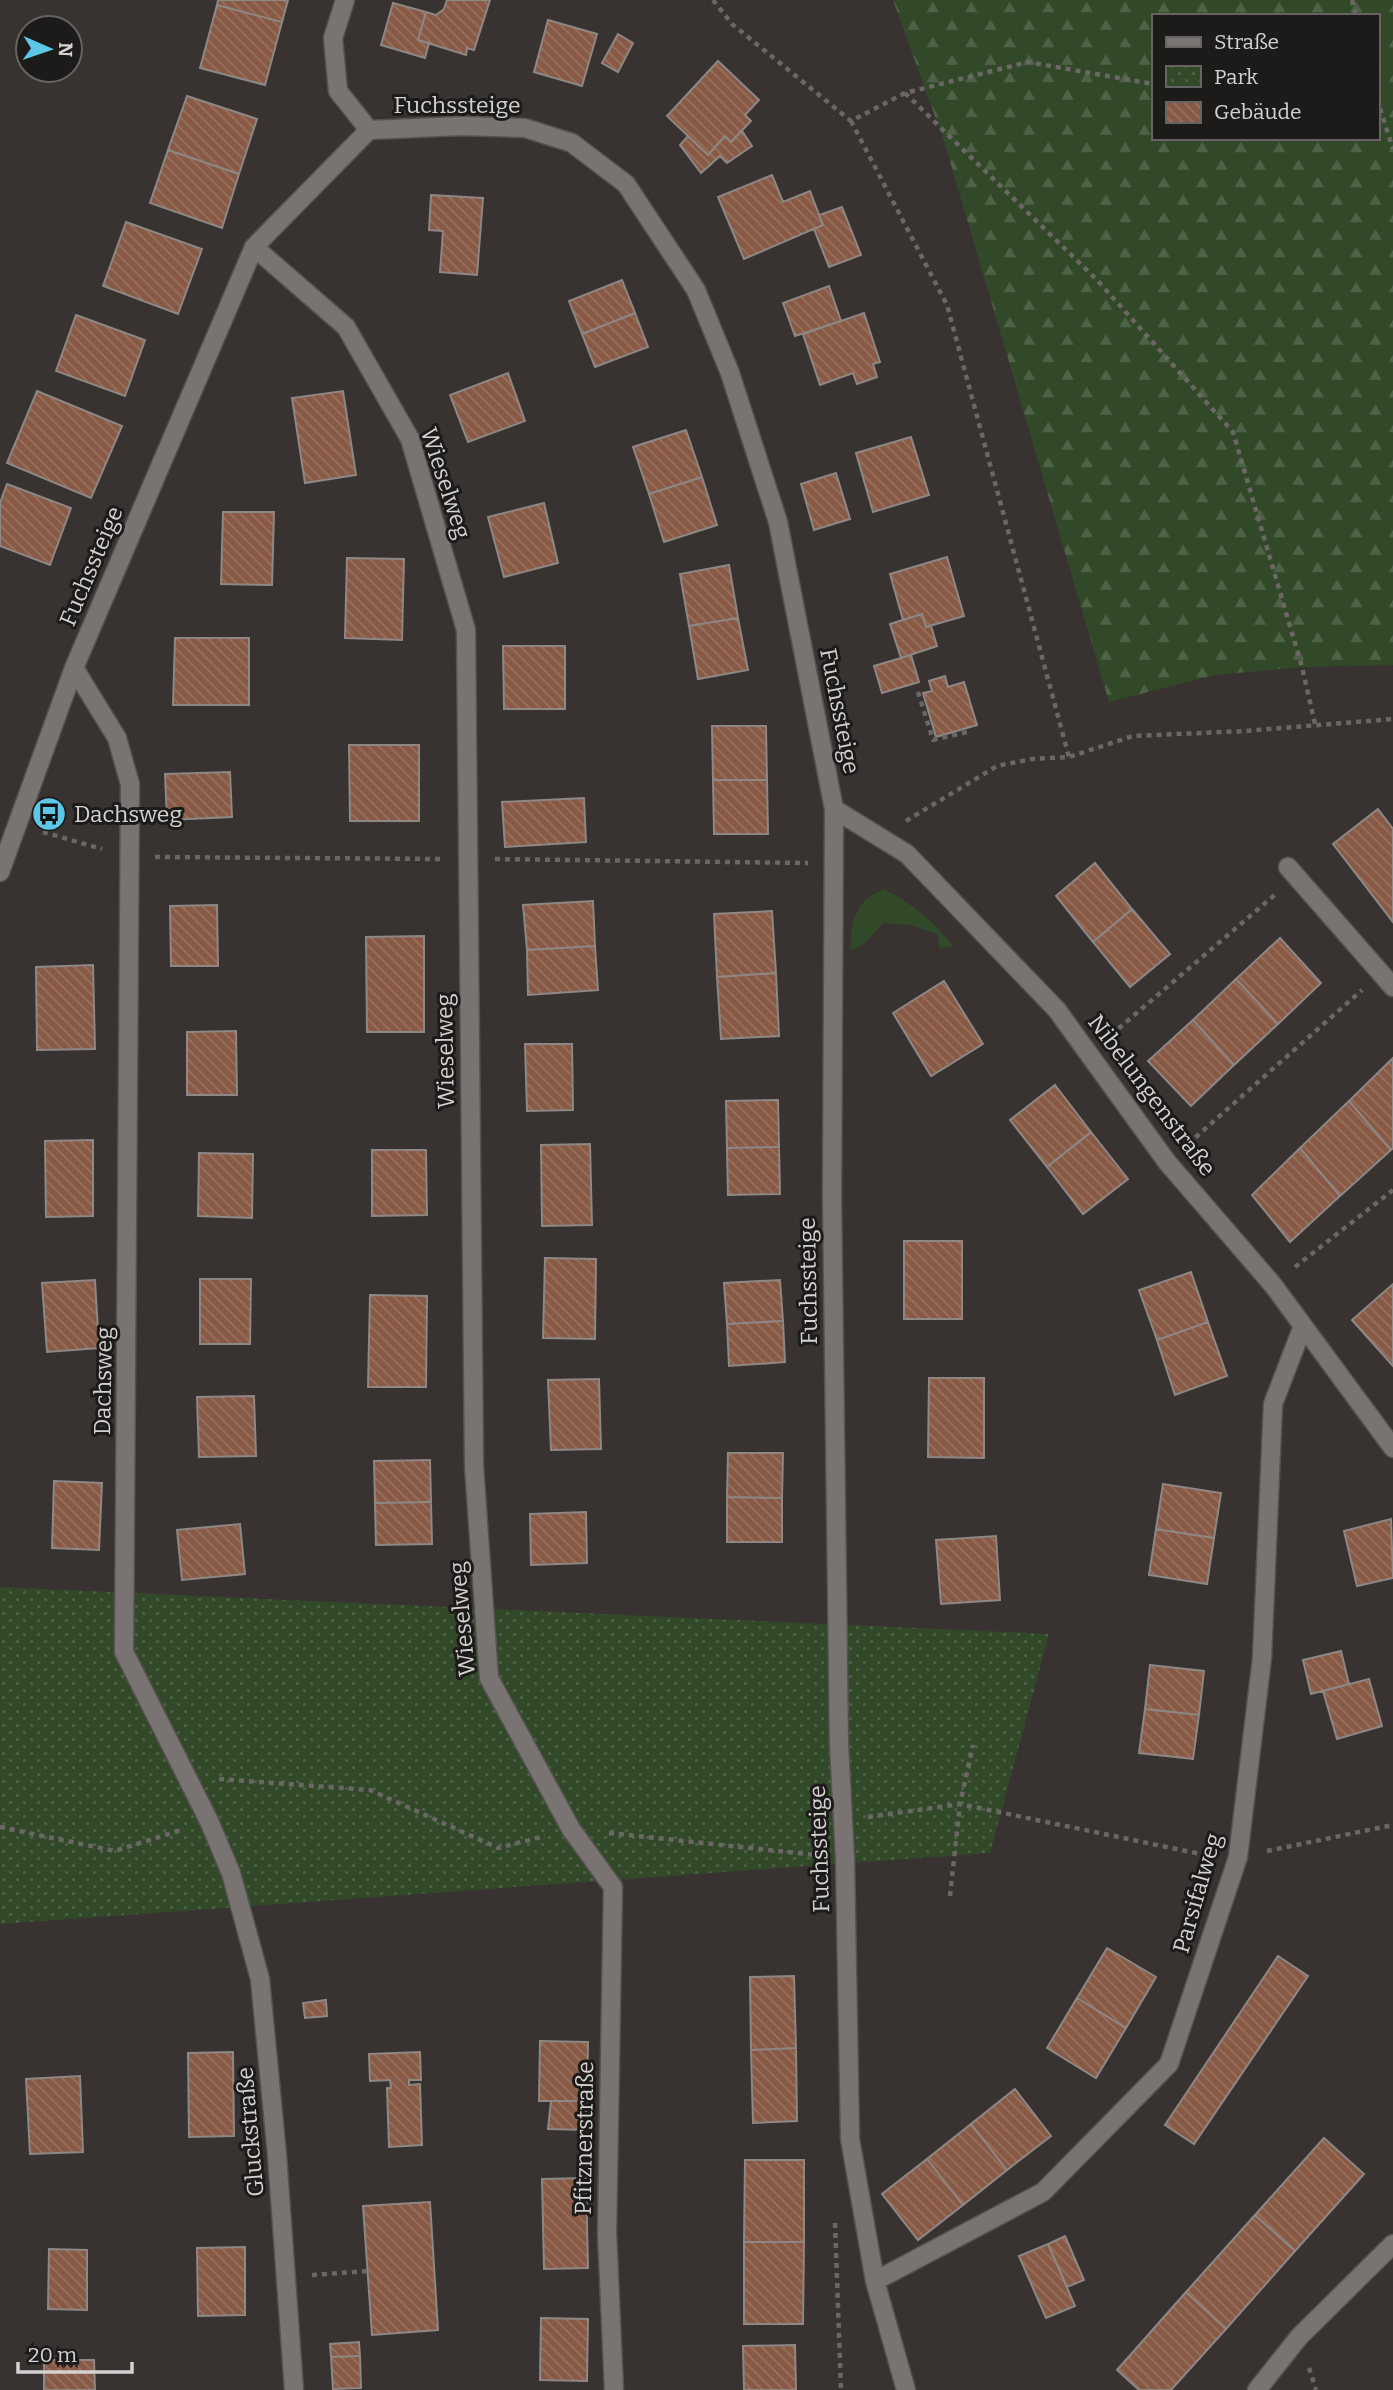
<svg xmlns="http://www.w3.org/2000/svg" width="1393" height="2390" font-family="Bitter,serif">
	<defs>
		<pattern id="forest-firs" width="22" height="20" patternUnits="userSpaceOnUse" patternTransform="scale(1.75)"><rect width="22" height="20" fill="#314929"/><path d="M5 1l3.5 6h-7zM16 11l3.5 6h-7z" fill="#4e6247"/></pattern>
		<pattern id="park-dots" width="8" height="8" patternUnits="userSpaceOnUse" patternTransform="scale(1.75)"><rect width="8" height="8" fill="#314929"/><path d="M2 2h.1M6 6h.1" fill="none" stroke="#4e6247" stroke-width="1.8" stroke-linecap="round"/></pattern>
		<pattern id="building-back-hatch" width="6" height="6" patternUnits="userSpaceOnUse" patternTransform="scale(1.75)"><rect width="6" height="6" fill="#885a45"/><path d="M-1 5l2 2M0 0l6 6M5-1l2 2" fill="none" stroke="#98715f"/></pattern>
	</defs>
	<rect width="100%" height="100%" fill="#383331"/>
	<!-- grass -->
	<path fill="#314929" d="M884,889c26,13 52,34 69,57l-13,3 -3,-15 -26,-9 -28,-2 -19,21 -14,7c2,-30 3,-49 34,-62z"/>
	<!-- forest -->
	<path fill="url(#forest-firs)" fill-rule="evenodd" d="M893,0h500v665l-91,2 -87,8 -106,27 -165,-561zM1153,16h224v122h-224z"/>
	<!-- park -->
	<path fill="url(#park-dots)" d="M0,1587l1049,47 -59,219 -990,71z"/>
	<!-- building -->
	<path fill="url(#building-back-hatch)" stroke="#8d8785" stroke-width="2" d="M218,0h70l-6,22 -65,-17z
		M447,0h43l-16,50 -7,-2 -1,7 -48,-15 8,-28 10,3 8,-6z
		M393,3l33,9 -8,28 11,3 -4,15 -44,-13z
		M217,5l65,17 -17,63 -65,-17z
		M548,20l49,14 -15,52 -48,-14z
		M618,34l15,9 -15,29 -16,-9z
		M718,61l41,39 -14,15 6,6 -20,21 -6,-6 -17,19 -41,-39z
		M187,96l70,23 -18,55 -71,-24z
		M742,131l10,15 -25,17 -7,-7 -19,17 -21,-28 8,-9 20,19 17,-19 6,6z
		M168,150l71,24 -17,54 -72,-25z
		M772,175l11,27 27,-11 13,34 -79,34 -26,-62z
		M431,195l52,3 -6,77 -37,-3 3,-41 -14,-1z
		M842,207l19,48 -32,12 -15,-38 9,-4 -4,-10z
		M126,222l76,27 -24,65 -75,-28z
		M622,280l13,33 -53,21 -13,-33z
		M829,286l12,35 -46,15 -12,-33z
		M635,313l13,34 -53,20 -13,-33z
		M864,313l16,49 -7,2 4,13 -20,7 -4,-11 -33,12 -17,-51z
		M76,315l69,25 -20,56 -69,-25z
		M508,373l17,48 -57,21 -18,-47z
		M37,391l85,35 -31,72 -84,-35z
		M343,391l13,84 -51,8 -13,-85z
		M686,430l16,47 -53,17 -16,-47z
		M911,437l18,58 -56,17 -17,-59z
		M836,473l14,46 -36,11 -13,-46z
		M702,477l15,48 -53,17 -15,-48z
		M7,484l64,24 -21,57 -50,-19v-43z
		M544,503l14,60 -54,14 -16,-60z
		M223,512h51l-2,73 -51,-1z
		M947,557l17,59 -38,11 -4,-13 -19,6 -13,-46z
		M347,558l57,1 -2,81 -57,-2z
		M729,565l9,53 -49,8 -9,-52z
		M922,614l4,13 5,-1 6,20 -36,12 -11,-34z
		M738,618l10,52 -50,9 -9,-53z
		M175,638h74v67h-76z
		M503,646h62v63h-61z
		M911,655l8,27 -37,11 -8,-27z
		M945,676l3,11 16,-5 13,43 -41,12 -13,-44 9,-2 -3,-10z
		M712,726h54l1,54h-54z
		M349,745h70v76h-69z
		M230,772l2,45 -65,3 -2,-46z
		M713,780h54l1,54h-54z
		M584,798l2,44 -81,5 -3,-45z
		M1378,809l15,20v93l-60,-78z
		M1095,863l37,46 -39,33 -37,-46z
		M593,901l2,45 -68,4 -4,-45z
		M217,905l1,61h-47l-1,-60z
		M1132,909l38,45 -40,33 -37,-45z
		M772,911l4,62 -59,4 -3,-63z
		M424,936v96h-57l-1,-95z
		M1280,938l41,45 -43,41 -42,-45z
		M595,946l3,44 -70,5 -1,-45z
		M93,965l2,84 -58,1 -1,-83z
		M776,973l3,63 -58,3 -4,-62z
		M1236,979l42,45 -44,41 -41,-45z
		M944,981l39,63 -52,32 -38,-63z
		M1193,1020l41,45 -43,41 -43,-45z
		M236,1031l1,64h-50v-63z
		M525,1044h47l1,66 -46,1z
		M1393,1058v90l-2,2 -42,-49z
		M1055,1085l36,47 -44,35 -37,-47z
		M778,1100l1,47 -52,1 -1,-47z
		M1349,1101l42,49 -51,46 -40,-48z
		M1091,1132l37,47 -45,35 -36,-47z
		M93,1140v76l-47,1 -1,-76z
		M590,1144l2,81 -50,1 -1,-81z
		M779,1147l1,47 -52,1 -1,-47z
		M1300,1148l40,48 -50,46 -38,-47z
		M372,1150h54l1,65 -55,1z
		M199,1153l54,1 -1,64 -54,-2z
		M904,1241h58v78h-58z
		M545,1258l51,1 -1,80 -52,-1z
		M1191,1272l17,50 -51,18 -18,-50z
		M200,1279h51l-1,65h-50z
		M95,1280l4,68 -52,4 -5,-69z
		M780,1280l3,41 -56,3 -3,-41z
		M1393,1284v82l-41,-46z
		M370,1295l57,1 -1,91h-58z
		M783,1321l2,41 -56,4 -2,-42z
		M1208,1322l19,54 -52,19 -18,-55z
		M929,1378h55v80l-56,-1z
		M599,1379l2,70 -50,1 -3,-70z
		M254,1396l2,60 -57,1 -2,-60z
		M728,1453h55l-1,45 -55,-1z
		M430,1460l1,42 -56,1 -1,-42z
		M54,1481l48,2 -3,67 -47,-2z
		M1163,1484l58,9 -7,45 -58,-9z
		M727,1497l55,1v44h-55z
		M431,1502l1,42 -56,1 -1,-42z
		M586,1512l1,51 -56,2 -1,-51z
		M1391,1519l2,59 -36,8 -13,-55z
		M240,1524l5,50 -63,6 -5,-50z
		M1156,1529l58,9 -7,46 -58,-9z
		M996,1536l4,64 -59,4 -5,-64z
		M1341,1651l8,33 -38,10 -8,-34z
		M1150,1665l54,6 -5,44 -54,-6z
		M1369,1679l13,47 -45,13 -14,-48z
		M1145,1709l54,6 -6,44 -54,-6z
		M1107,1948l49,29 -30,51 -49,-30z
		M1278,1956l30,20 -114,168 -29,-19z
		M794,1976l2,72 -45,2 -1,-73z
		M1077,1998l49,30 -30,50 -49,-30z
		M326,2000l1,16 -22,2 -2,-15z
		M540,2041l48,1 -1,59h-48z
		M796,2048l1,73 -44,2 -2,-73z
		M233,2052l1,84 -45,1 -1,-84z
		M420,2052l1,28h-12v5l11,-1 2,61 -33,2 -2,-59h4l-1,-8 -20,1 -1,-27z
		M80,2076l3,76 -53,2 -4,-75z
		M1015,2089l36,47 -44,34 -36,-46z
		M551,2101h36l-2,29 -37,-1z
		M971,2124l36,46 -44,35 -36,-46z
		M1324,2138l40,36 -69,77 -40,-36z
		M927,2159l36,46 -45,35 -36,-46z
		M745,2160h59v82h-60z
		M586,2178l2,90 -44,1 -2,-90z
		M430,2202l8,128 -66,5 -9,-129z
		M1255,2215l40,36 -69,78 -40,-37z
		M1065,2236l19,44 -17,7 -19,-43z
		M744,2242h60l-1,82h-59z
		M1048,2244l27,62 -29,12 -27,-62z
		M245,2247v68l-47,1 -1,-68z
		M49,2249l38,1v60l-39,-1z
		M1186,2292l40,37 -55,61h-32l-22,-20z
		M541,2318l47,1 -1,62 -47,-1z
		M359,2342l1,14 -29,1 -1,-13z
		M795,2345l1,45h-52l-1,-44z
		M360,2356l1,32 -28,1 -2,-32z
		M44,2360h50l1,30h-51z"/>
	<g fill="none" stroke-linecap="round" stroke-linejoin="round">
		<!-- minor casing -->
		<g stroke="#555250" stroke-width="21">
			<path id="minor" d="M345,0l-12,38 5,53 31,39
				M254,247l92,80 64,112 56,191 8,836 15,212 82,151 42,58 -6,346 7,157
				M74,668l43,70 13,46 -6,868 85,169 22,52 29,106 17,176 17,235
				M834,809l73,45 150,156 110,152 106,123 120,163
				M1288,867l105,120
				M0,872l74,-204 180,-421 115,-117 93,-4 63,2 47,15 54,41 70,106 34,83 48,149 56,287 -2,388 7,547 6,114 5,281 25,142 31,109
				M875,2281l168,-89 126,-128 69,-207 24,-199 11,-254 30,-78
				M1257,2390l42,-53 94,-93"/>
		</g>
		<!-- path -->
		<path stroke="#6b6765" stroke-width="4.5" stroke-dasharray="5 5" stroke-linecap="butt" d="M713,0l19,24 119,97 54,-28 123,-31 125,22
			M1352,0l4,16
			M905,93l192,187 136,152 69,235 13,57
			M1377,99l16,50
			M851,121l96,184 122,452
			M918,692l15,48 34,-8 -1,-4
			M906,821l91,-55 35,-7 37,-2 64,-21 112,-5 148,-12
			M43,832l59,17
			M155,857l285,2
			M495,859l313,4
			M1111,1035l166,-142
			M1188,1144l174,-154
			M1295,1267l98,-77
			M219,1779l151,11 128,58 47,-12
			M868,1817l92,-13 250,52
			M0,1827l115,24 69,-22
			M609,1833l207,22
			M1267,1851l126,-26
			M950,1896l10,-92 13,-59
			M835,2223l6,167
			M312,2275l56,-4
			M1309,2368l7,22"/>
		<!-- minor -->
		<use href="#minor" stroke="#797471" stroke-width="18"/>
	</g>
	<!-- icons -->
	<defs>
		<g id="bus-disc" transform="scale(1.75)"><circle r="9.5" fill="#5cc7e7" stroke="#1d1b1a"/><path d="M-5-6H5V4H4V6H2V4H-2V6H-4V4H-5ZM-3.5-4V0h7V-4ZM-3.5 1.2v1.5H-2V1.2ZM2 1.2v1.5H3.5V1.2Z" fill="#111"/></g>
	</defs>
	<g fill-rule="evenodd">
		<use href="#bus-disc" x="49" y="814"/>
	</g>
	<g text-anchor="middle" stroke-width="6" stroke-linejoin="round" paint-order="stroke">
		<!-- street labels -->
		<g font-size="23" fill="#d4d1d0" stroke="#1d1b1a">
			<text x="457" y="113">Fuchssteige</text>
			<text transform="translate(446 483) rotate(72)" y="8">Wieselweg</text>
			<text transform="translate(91 566) rotate(-67)" y="8">Fuchssteige</text>
			<text transform="translate(840 711) rotate(79)" y="8">Fuchssteige</text>
			<text transform="translate(445 1051) rotate(-91)" y="8">Wieselweg</text>
			<text transform="translate(1152 1095) rotate(53)" y="8">Nibelungenstraße</text>
			<text transform="translate(808 1281) rotate(-91)" y="8">Fuchssteige</text>
			<text transform="translate(103 1381) rotate(-89)" y="8">Dachsweg</text>
			<text transform="translate(462 1619) rotate(-95)" y="8">Wieselweg</text>
			<text transform="translate(819 1849) rotate(-92)" y="8">Fuchssteige</text>
			<text transform="translate(1197 1893) rotate(-74)" y="8">Parsifalweg</text>
			<text transform="translate(250 2132) rotate(-95)" y="8">Gluckstraße</text>
			<text transform="translate(584 2138) rotate(-89)" y="8">Pfitznerstraße</text>
		</g>
		<!-- poi labels -->
		<g font-size="23" fill="#d4d1d0" stroke="#1d1b1a" text-anchor="start">
			<text x="74" y="822">Dachsweg</text>
		</g>
	</g>
	<!-- legend -->
	<rect x="1152" y="14" width="228" height="126" fill="#1d1b1a" stroke="#666463" stroke-width="2"/>
	<rect x="1166" y="37" width="35" height="10" fill="#797471" stroke="#666463" stroke-width="2"/>
	<text x="1214" y="49" font-size="21" fill="#d4d1d0">Straße</text>
	<rect x="1166" y="66" width="35" height="21" fill="url(#park-dots)" stroke="#666463" stroke-width="2"/>
	<text x="1214" y="84" font-size="21" fill="#d4d1d0">Park</text>
	<rect x="1166" y="102" width="35" height="21" fill="url(#building-back-hatch)" stroke="#666463" stroke-width="2"/>
	<text x="1214" y="119" font-size="21" fill="#d4d1d0">Gebäude</text>
	<!-- north arrow -->
	<g transform="translate(49 49) rotate(92)"><circle r="33" fill="#1d1b1a" stroke="#666463" stroke-width="2"/>
	<path d="M0-5L12 26L0 18L-12 26Z" fill="#5cc7e7"/>
	<text y="-10" font-size="19" font-weight="bold" text-anchor="middle" fill="#d4d1d0">N</text>
	</g>
	<!-- scale -->
	<path d="M18 2362v10h114v-10" fill="none" stroke="#d4d1d0" stroke-width="3.5"/>
	<text x="28" y="2362" font-size="21" fill="#d4d1d0" stroke="#1d1b1a" stroke-width="5" paint-order="stroke">20 m</text>
</svg>
